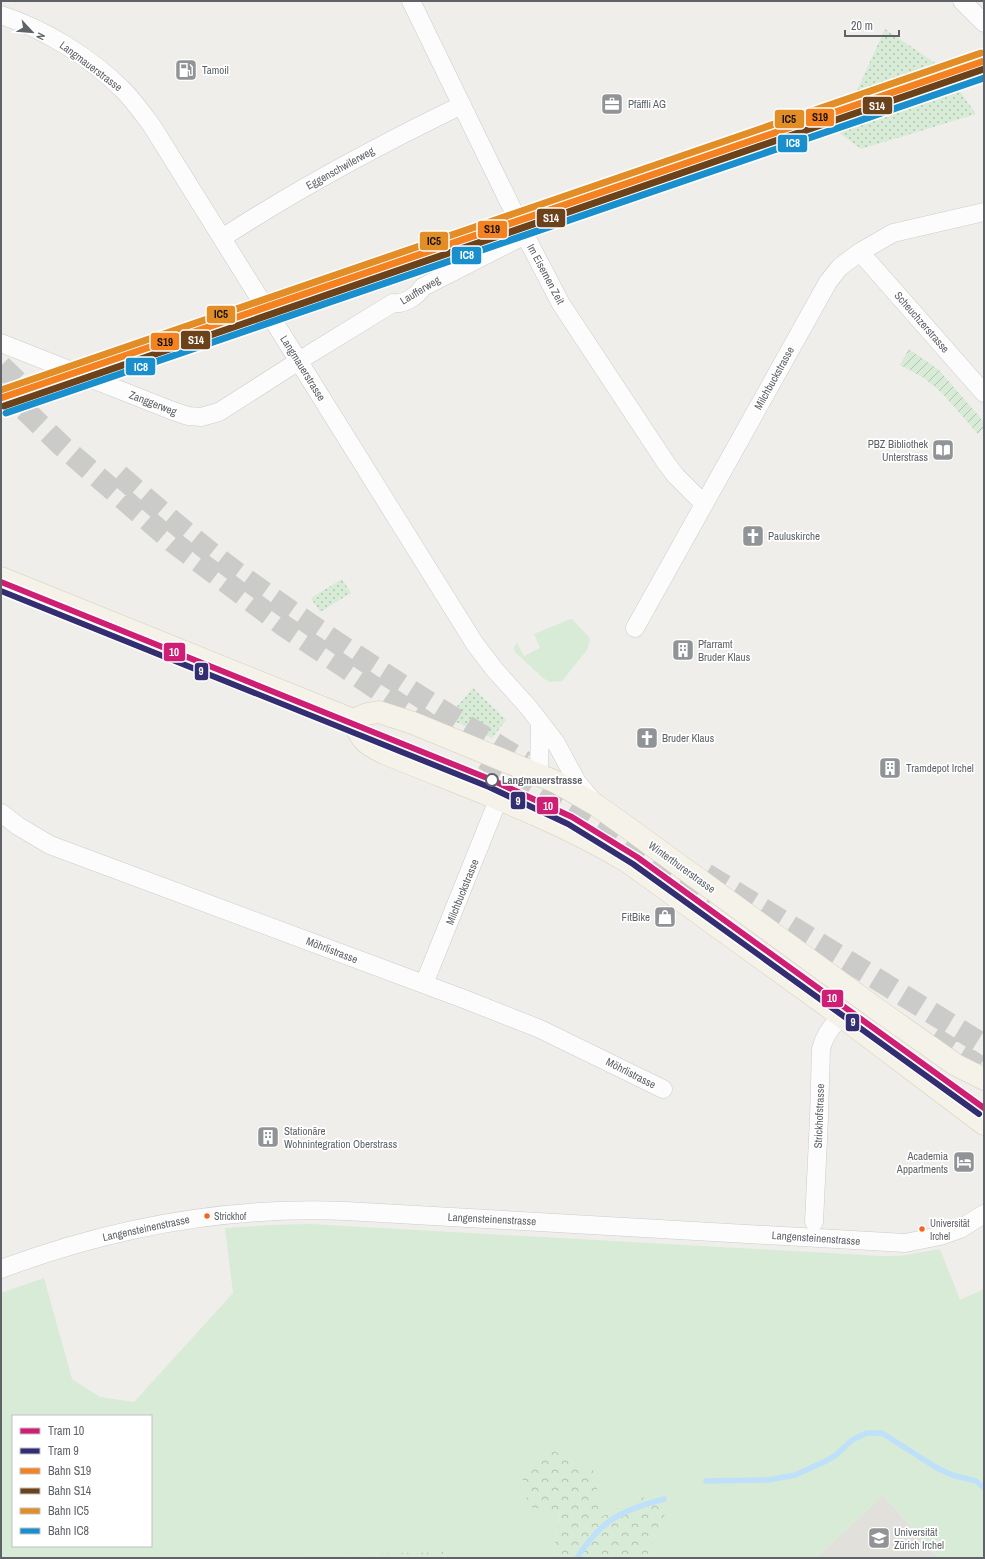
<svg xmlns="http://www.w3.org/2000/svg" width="985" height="1559" font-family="'Archivo Narrow',sans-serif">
	<defs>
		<pattern id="forest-crowns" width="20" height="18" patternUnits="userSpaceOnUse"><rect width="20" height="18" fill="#d8ebd6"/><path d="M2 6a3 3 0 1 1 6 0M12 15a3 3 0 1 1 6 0" fill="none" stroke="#b2c2b1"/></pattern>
		<pattern id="park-dots" width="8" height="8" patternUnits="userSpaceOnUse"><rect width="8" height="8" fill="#d8ebd6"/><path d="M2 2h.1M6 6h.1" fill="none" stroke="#b2c2b1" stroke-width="1.8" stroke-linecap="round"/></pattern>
		<pattern id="garden-furrows" width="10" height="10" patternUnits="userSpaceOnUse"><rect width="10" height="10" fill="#d8ebd6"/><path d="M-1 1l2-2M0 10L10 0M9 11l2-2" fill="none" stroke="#b2c2b1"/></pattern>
	</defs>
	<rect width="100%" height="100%" fill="#efeeea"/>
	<!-- education -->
	<path fill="#e2e0da" d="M883,1495l51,58 50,5h-168z"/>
	<!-- grass -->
	<path fill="#d8ebd6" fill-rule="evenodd" d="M570,619h2l17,18 1,3 -3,10 -25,31 -13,1 -6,-4 -28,-26 -1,-5 3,-4 7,13 16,-8 -6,-14z
		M311,1224l571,32h18l40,-7 20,51 24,-11v269h-45l-56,-63 -67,63h-170l20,-46 -25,-16 -42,22 -39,-8 -7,48h-109l-1,-6 -140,3 -1,3h-301v-265l43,-15 28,101 28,18 34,5 99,-109 -8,-65 45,-3zM13,1416h138v130h-138z"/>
	<!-- forest -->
	<path fill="url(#forest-crowns)" d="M548,1448l48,24 3,46 42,-22 25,16 -20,46h-93l7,-47 -31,-4 -8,-35z
		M443,1552l1,6h-142l1,-3z"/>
	<!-- park -->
	<path fill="url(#park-dots)" d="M885,29l59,40 32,45 -115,35 -23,-17z
		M342,579l9,14 -31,19 -9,-14z
		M473,688l33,32 -14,18 -45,-20z"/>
	<!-- garden -->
	<path fill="url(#garden-furrows)" d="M909,349l30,21 45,52v6l-6,6 -36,-41 -18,-15 -24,-13z"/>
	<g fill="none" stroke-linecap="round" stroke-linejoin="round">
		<!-- stream -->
		<path stroke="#bfe0f9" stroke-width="5.5" d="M706,1481l62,-1 27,-5 29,-13 12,-7 16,-15 15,-7h15l55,35 15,7 24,6 8,7
			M577,1558c24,-38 45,-48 87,-59"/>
		<!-- trunk-tunnel -->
		<path stroke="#cbcbca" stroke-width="22" stroke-dasharray="22 11" stroke-linecap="butt" d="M1,366l29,28
			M1,387l61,59 111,96 111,84 149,101
			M119,475c38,33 77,67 117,97 93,68 191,130 289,190
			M484,759l228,140
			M706,874l278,171
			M933,1037l51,32"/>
		<!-- minor casing -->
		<g stroke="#cbcccc" stroke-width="19">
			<path id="minor" d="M411,1l114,234 36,69 105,159 10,13 28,28
				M962,1l22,22
				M1,15c44,14 90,43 122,75 11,11 20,24 29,36l323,518 19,25 35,39 27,35 21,39 15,18
				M222,238c77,-50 157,-93 240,-133
				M860,252l124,141
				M1,343l172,68 15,5 13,1 18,-5 86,-55 88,-54c11,2 24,-7 30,-16l102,-52
				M635,628l193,-346 12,-15 20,-15 33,-19 91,-21
				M539,775l1,-52
				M1,813l17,13 32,19 414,154 76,30 123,60
				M424,984l74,-184
				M814,1222l5,-104 2,-69c4,-15 10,-21 20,-33
				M1,1269c112,-42 225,-63 345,-58l559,32 35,-7 20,-7 24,-15"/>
		</g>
		<!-- primary casing -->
		<g stroke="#d7ceb8" stroke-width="23">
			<path id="primary" d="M1,578l352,142 14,-6 12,-2 34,11 143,59 40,23 35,25 247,180 78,55 28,14
				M353,720c8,20 11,23 31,33 82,34 168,63 244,109l213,154 143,108"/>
		</g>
		<!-- minor -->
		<use href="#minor" stroke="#fdfcfc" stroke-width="18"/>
		<!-- primary -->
		<use href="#primary" stroke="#f4f2e9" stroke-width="22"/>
		<!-- rail-1 casing -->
		<g stroke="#fff" stroke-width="10">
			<path id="rail-1" d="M1,398l983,-337"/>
		</g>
		<!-- rail-2 casing -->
		<g stroke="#fff" stroke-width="10">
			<path id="rail-2" d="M4,406l980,-337"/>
		</g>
		<!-- rail-3 casing -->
		<g stroke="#fff" stroke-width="10">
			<path id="rail-3" d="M1,390l980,-337"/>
		</g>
		<!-- rail-4 casing -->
		<g stroke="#fff" stroke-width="10">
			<path id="rail-4" d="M6,413l978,-335"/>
		</g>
		<!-- rail-1 -->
		<use href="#rail-1" stroke="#f58220" stroke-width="7"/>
		<!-- rail-2 -->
		<use href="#rail-2" stroke="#6c421b" stroke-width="7"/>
		<!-- rail-3 -->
		<use href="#rail-3" stroke="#e38d27" stroke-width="7"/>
		<!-- rail-4 -->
		<use href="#rail-4" stroke="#1a8fce" stroke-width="7"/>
		<!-- tram-1 casing -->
		<g stroke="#fff" stroke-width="9">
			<path id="tram-1" d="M1,582l491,198 80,37 65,40 347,251"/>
		</g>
		<!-- tram-2 casing -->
		<g stroke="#fff" stroke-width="9">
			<path id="tram-2" d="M1,591l488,196 79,37 65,40 346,250"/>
		</g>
		<!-- tram-1 -->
		<use href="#tram-1" stroke="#ce1f75" stroke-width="6"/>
		<!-- tram-2 -->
		<use href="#tram-2" stroke="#322e71" stroke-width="6"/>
	</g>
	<!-- icons -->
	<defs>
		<g id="fuel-square" transform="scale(1.15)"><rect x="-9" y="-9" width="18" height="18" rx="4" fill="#919496" stroke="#fff"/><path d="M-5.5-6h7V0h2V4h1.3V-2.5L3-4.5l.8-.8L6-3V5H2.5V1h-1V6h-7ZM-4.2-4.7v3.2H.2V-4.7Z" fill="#fff"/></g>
		<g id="office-square" transform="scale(1.15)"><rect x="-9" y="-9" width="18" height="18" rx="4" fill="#919496" stroke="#fff"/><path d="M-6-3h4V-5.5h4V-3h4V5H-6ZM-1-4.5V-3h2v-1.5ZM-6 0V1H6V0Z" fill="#fff"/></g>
		<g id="library-square" transform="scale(1.15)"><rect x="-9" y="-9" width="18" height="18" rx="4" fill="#919496" stroke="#fff"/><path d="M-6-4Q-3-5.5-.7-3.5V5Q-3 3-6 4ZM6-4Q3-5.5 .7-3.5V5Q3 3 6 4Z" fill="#fff"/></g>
		<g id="church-square" transform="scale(1.15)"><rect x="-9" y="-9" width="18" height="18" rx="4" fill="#919496" stroke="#fff"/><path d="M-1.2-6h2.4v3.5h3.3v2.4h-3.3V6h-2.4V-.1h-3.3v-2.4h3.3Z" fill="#fff"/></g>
		<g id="building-square" transform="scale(1.15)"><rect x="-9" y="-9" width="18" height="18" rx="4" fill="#919496" stroke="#fff"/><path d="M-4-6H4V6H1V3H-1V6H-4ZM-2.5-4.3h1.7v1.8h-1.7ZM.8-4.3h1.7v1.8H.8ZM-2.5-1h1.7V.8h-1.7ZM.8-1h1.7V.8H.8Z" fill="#fff"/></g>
		<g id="shop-square" transform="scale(1.15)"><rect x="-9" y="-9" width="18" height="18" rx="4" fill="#919496" stroke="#fff"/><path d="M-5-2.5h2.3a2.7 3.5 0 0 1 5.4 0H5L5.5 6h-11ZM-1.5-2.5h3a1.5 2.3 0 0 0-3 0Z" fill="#fff"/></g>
		<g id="hotel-square" transform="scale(1.15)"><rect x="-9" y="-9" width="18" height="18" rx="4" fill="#919496" stroke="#fff"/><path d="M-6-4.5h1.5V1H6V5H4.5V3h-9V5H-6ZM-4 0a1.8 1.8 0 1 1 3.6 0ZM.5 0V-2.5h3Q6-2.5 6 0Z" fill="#fff"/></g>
		<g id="university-square" transform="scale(1.15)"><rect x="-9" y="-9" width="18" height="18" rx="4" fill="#919496" stroke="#fff"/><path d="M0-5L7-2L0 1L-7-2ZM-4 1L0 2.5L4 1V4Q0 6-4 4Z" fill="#fff"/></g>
	</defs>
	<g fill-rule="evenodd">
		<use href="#fuel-square" x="186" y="70"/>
		<use href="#office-square" x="612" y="104"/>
		<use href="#library-square" x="943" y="450"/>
		<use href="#church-square" x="753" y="536"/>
		<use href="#building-square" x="683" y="650"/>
		<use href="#church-square" x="647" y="738"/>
		<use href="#building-square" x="890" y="768"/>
		<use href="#shop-square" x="665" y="917"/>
		<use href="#building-square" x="268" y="1137"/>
		<use href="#hotel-square" x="964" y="1162"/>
		<use href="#university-square" x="879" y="1538"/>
	</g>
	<!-- markers -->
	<circle fill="#fff" stroke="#5f6368" stroke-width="2" cx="492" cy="780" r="6"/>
	<g fill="#f26522" stroke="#fff" stroke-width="1.5">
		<circle cx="207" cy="1216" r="3.5"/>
		<circle cx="922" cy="1229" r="3.5"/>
	</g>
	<g text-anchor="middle" stroke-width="3.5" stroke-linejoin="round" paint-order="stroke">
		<!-- bus labels -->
		<g font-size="10" fill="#5f6368" stroke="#fff" text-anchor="start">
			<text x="214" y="1220">Strickhof</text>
			<text x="930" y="1227">Universität<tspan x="930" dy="13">Irchel</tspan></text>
		</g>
		<!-- street labels -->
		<g font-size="11" fill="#5f6368" stroke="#fff">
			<text transform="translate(91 66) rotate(37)" y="4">Langmauerstrasse</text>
			<text transform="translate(340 168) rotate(-29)" y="4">Eggenschwilerweg</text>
			<text transform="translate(546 274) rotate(62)" y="4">Im Eisernen Zeit</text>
			<text transform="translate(420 290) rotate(-31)" y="4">Laufferweg</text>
			<text transform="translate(922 322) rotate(49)" y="4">Scheuchzerstrasse</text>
			<text transform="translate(303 368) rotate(58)" y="4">Langmauerstrasse</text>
			<text transform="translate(774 378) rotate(-61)" y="4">Milchbuckstrasse</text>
			<text transform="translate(153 403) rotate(21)" y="4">Zanggerweg</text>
			<text transform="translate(682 867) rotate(36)" y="4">Winterthurerstrasse</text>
			<text transform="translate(462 892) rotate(-68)" y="4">Milchbuckstrasse</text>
			<text transform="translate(332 950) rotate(21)" y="4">Möhrlistrasse</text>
			<text transform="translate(631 1073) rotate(27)" y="4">Möhrlistrasse</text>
			<text transform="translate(819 1116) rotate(-88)" y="4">Strickhofstrasse</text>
			<text transform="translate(492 1219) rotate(3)" y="4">Langensteinenstrasse</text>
			<text transform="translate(146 1228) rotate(-12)" y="4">Langensteinenstrasse</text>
			<text transform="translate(816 1238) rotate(4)" y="4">Langensteinenstrasse</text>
		</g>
		<!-- poi labels -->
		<g font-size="11" fill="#5f6368" stroke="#fff" text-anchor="start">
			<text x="202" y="74">Tamoil</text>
			<text x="628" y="108">Pfäffli AG</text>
			<text x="928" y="448" text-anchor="end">PBZ Bibliothek<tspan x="928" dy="13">Unterstrass</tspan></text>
			<text x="768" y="540">Pauluskirche</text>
			<text x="698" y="648">Pfarramt<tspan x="698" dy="13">Bruder Klaus</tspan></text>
			<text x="662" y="742">Bruder Klaus</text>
			<text x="906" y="772">Tramdepot Irchel</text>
			<text x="650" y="921" text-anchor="end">FitBike</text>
			<text x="284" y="1135">Stationäre<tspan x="284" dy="13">Wohnintegration Oberstrass</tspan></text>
			<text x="948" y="1160" text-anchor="end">Academia<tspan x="948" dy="13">Appartments</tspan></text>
			<text x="894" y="1536">Universität<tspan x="894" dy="13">Zürich Irchel</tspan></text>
		</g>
		<!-- stop labels -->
		<g font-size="11" font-weight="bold" fill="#5f6368" stroke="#fff" text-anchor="start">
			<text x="502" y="784">Langmauerstrasse</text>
		</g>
	</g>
	<g stroke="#fff" stroke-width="1.5">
		<rect x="862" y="96" width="31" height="19" rx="4" fill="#6c421b"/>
		<rect x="805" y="108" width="30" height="19" rx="4" fill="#f58220"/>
		<rect x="774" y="109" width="31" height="20" rx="4" fill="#e38d27"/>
		<rect x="777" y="134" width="31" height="19" rx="4" fill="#1a8fce"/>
		<rect x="536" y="208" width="30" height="20" rx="4" fill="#6c421b"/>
		<rect x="477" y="220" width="31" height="19" rx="4" fill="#f58220"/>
		<rect x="419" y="231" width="30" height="20" rx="4" fill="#e38d27"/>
		<rect x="451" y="246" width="31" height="19" rx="4" fill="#1a8fce"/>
		<rect x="206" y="305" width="30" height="19" rx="4" fill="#e38d27"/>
		<rect x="180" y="330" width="31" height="20" rx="4" fill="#6c421b"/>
		<rect x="150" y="332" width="30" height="19" rx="4" fill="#f58220"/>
		<rect x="125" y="357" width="31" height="19" rx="4" fill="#1a8fce"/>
		<rect x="163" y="642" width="23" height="20" rx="4" fill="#ce1f75"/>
		<rect x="194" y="662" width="15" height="19" rx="4" fill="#322e71"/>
		<rect x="510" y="791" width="16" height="19" rx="4" fill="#322e71"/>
		<rect x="536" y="796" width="23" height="19" rx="4" fill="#ce1f75"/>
		<rect x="821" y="989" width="23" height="19" rx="4" fill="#ce1f75"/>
		<rect x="845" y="1013" width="15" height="19" rx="4" fill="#322e71"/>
	</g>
	<g font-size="11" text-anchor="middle" font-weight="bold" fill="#fff">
		<text x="877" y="110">S14</text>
		<text x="793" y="147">IC8</text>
		<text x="551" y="222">S14</text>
		<text x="467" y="259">IC8</text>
		<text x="196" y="344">S14</text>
		<text x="141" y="371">IC8</text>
		<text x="174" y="656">10</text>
		<text x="201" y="675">9</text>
		<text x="518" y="805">9</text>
		<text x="548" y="810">10</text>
		<text x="832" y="1002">10</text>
		<text x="853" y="1026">9</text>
	</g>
	<g font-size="11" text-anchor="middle" font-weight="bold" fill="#111">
		<text x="820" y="121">S19</text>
		<text x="789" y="123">IC5</text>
		<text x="492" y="233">S19</text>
		<text x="434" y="245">IC5</text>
		<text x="221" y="318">IC5</text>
		<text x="165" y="346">S19</text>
	</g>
	<!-- border -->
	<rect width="985" height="1559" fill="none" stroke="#5f6368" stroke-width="4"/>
	<!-- legend -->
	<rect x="12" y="1415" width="140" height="132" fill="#ffffff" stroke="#bfc1c3"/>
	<rect x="20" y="1428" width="20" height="6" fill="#ce1f75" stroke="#bfc1c3"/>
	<text x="48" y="1435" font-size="12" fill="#5f6368">Tram 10</text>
	<rect x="20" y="1448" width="20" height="6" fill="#322e71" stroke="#bfc1c3"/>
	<text x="48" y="1455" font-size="12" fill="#5f6368">Tram 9</text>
	<rect x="20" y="1468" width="20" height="6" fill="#f58220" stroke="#bfc1c3"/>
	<text x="48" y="1475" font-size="12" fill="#5f6368">Bahn S19</text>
	<rect x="20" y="1488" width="20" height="6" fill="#6c421b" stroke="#bfc1c3"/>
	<text x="48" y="1495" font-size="12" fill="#5f6368">Bahn S14</text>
	<rect x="20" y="1508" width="20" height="6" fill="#e38d27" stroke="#bfc1c3"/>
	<text x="48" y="1515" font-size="12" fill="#5f6368">Bahn IC5</text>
	<rect x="20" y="1528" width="20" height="6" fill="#1a8fce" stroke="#bfc1c3"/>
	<text x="48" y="1535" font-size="12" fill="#5f6368">Bahn IC8</text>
	<!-- north arrow -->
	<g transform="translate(32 32) rotate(116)" stroke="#ffffff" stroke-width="3" paint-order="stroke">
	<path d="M0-3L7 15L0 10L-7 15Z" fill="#5f6368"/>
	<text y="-6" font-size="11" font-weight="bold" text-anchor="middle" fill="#5f6368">N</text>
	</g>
	<!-- scale -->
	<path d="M845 30v6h54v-6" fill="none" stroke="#5f6368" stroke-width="2"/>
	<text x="851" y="30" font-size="12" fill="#5f6368" stroke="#ffffff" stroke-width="3" paint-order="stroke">20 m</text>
</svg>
